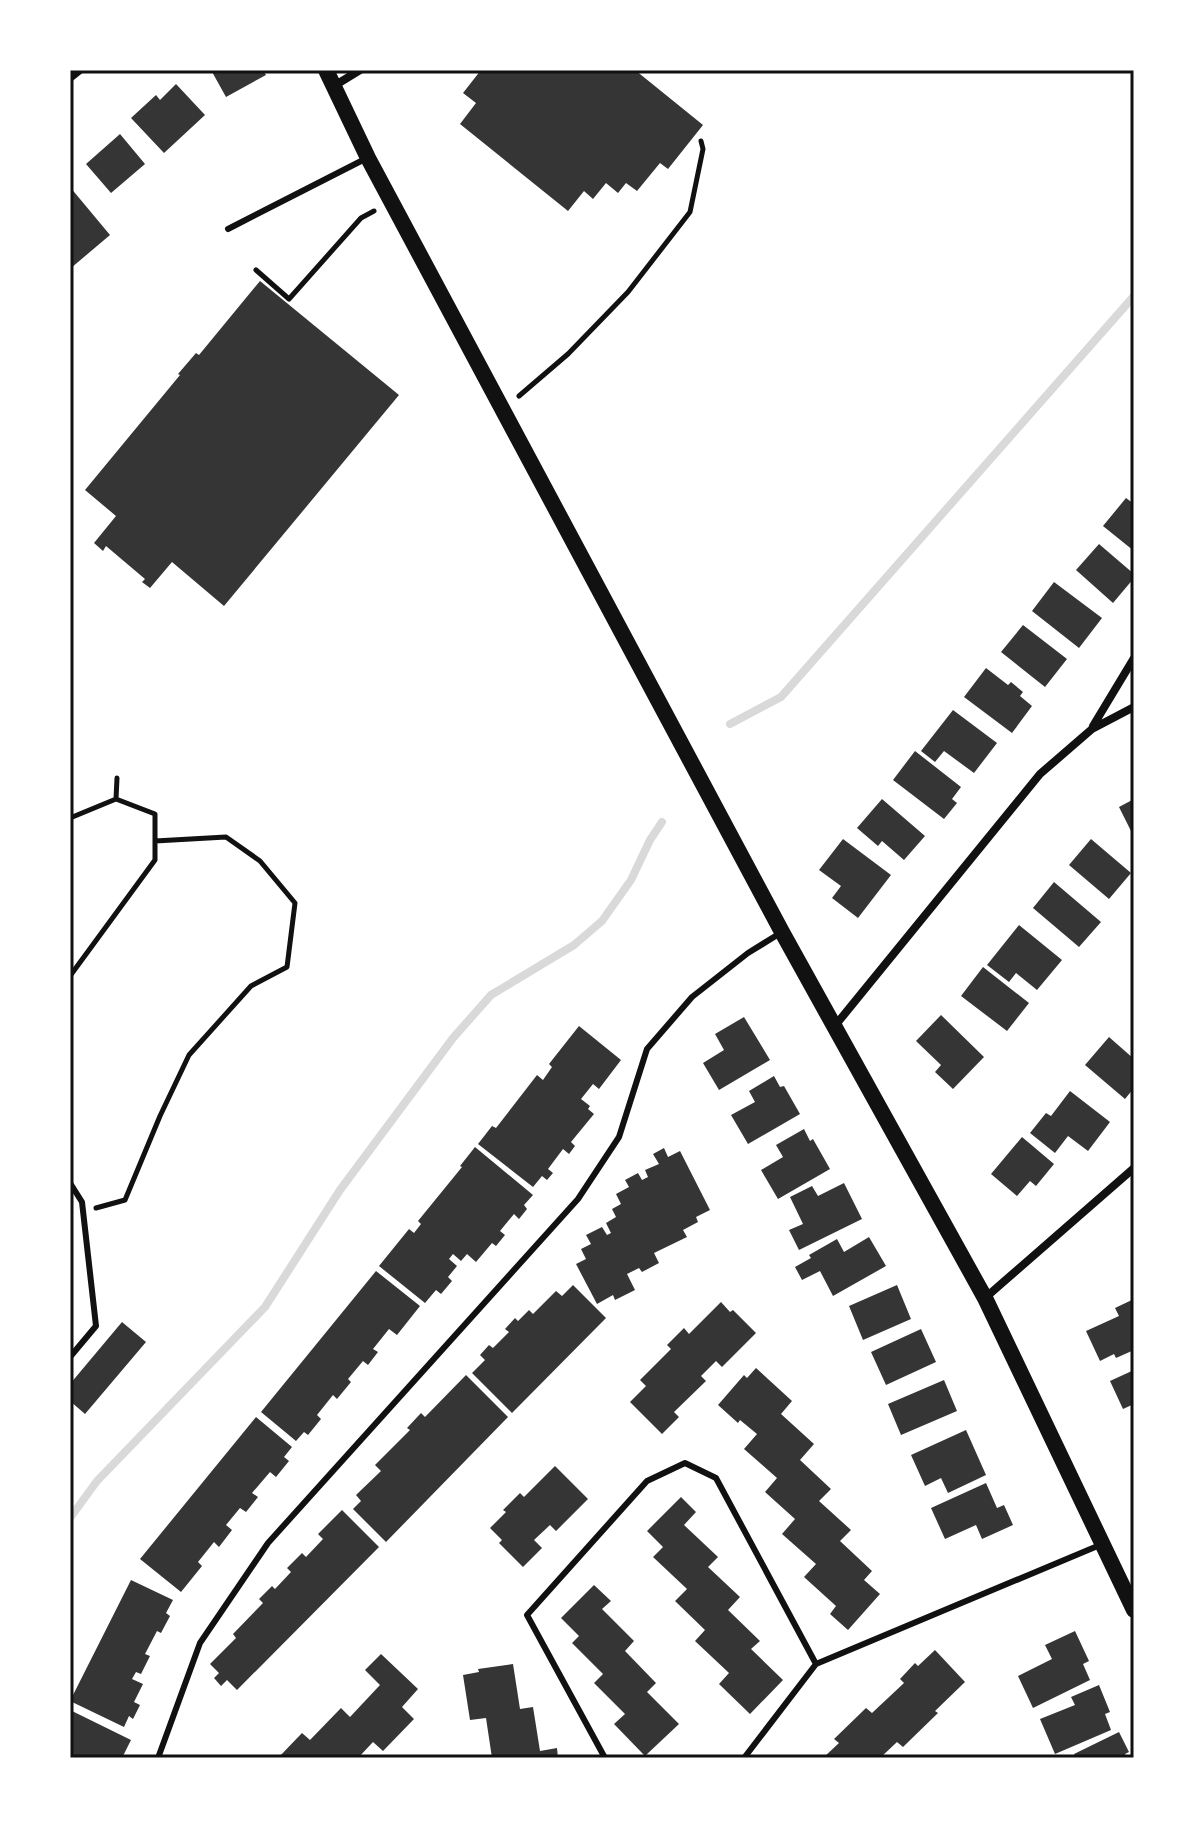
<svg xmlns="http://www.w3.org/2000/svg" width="1204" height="1828" font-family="'Titillium Web',sans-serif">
	<rect width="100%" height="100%" fill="#fff"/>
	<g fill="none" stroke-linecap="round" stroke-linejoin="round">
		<!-- stream -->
		<path stroke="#d9d9d9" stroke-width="8" d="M730,724l51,-27 353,-401
			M70,1518l27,-37 168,-174 75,-117 113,-152 38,-43 83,-50 28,-24 29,-41 19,-40 12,-18"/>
	</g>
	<!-- building -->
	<path fill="#353535" d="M211,70h52l3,5 -40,22z
		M481,70h154l68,55 -35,44 -8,-6 -23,28 -11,-8 -8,10 -12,-10 -13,16 -9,-8 -16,20 -108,-87 16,-21 -13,-10z
		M176,84l29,31 -41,38 -33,-35 25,-23 4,5z
		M120,134l25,30 -34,29 -25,-29z
		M70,187l40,48 -39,33 -1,-2z
		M260,281l139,114 -175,211 -52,-44 -22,26 -8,-6 3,-3 -39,-33 -3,5 -9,-8 22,-27 -31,-26 95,-115 -2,-1 18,-21 3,2z
		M1126,498l8,6v47l-31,-25z
		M1099,544l35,30v4l-21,25 -37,-33z
		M1054,582l48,36 -23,30 -47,-37z
		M1023,625l44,34 -22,28 -44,-35z
		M986,668l22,17 3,-3 12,10 -3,4 12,10 -20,27 -48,-36z
		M953,710l44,33 -23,30 -30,-22 -9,11 -14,-11z
		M915,751l46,36 -9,12 5,4 -13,16 -51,-39z
		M882,799l43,37 -21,24 -22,-19 -4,5 -21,-18z
		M1134,799v38l-15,-30z
		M843,839l48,36 -33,43 -26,-20 9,-12 -22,-16z
		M1091,839l40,34 -22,26 -40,-34z
		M1054,882l47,40 -22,25 -46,-39z
		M1019,925l43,35 -25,30 -21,-17 -7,9 -22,-17z
		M983,967l46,36 -22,28 -46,-35z
		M941,1015l43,42 -31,32 -18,-17 6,-7 -25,-24z
		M744,1017l26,43 -51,30 -16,-27 21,-13 -9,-16z
		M579,1026l42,34 -22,29 -6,-5 -12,15 9,7 -2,3 6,5 -23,28 4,4 -6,8 -6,-5 -15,20 5,4 -6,7 -5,-4 -9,11 -55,-43 14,-18 4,2 41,-53 6,5 9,-13 -3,-3z
		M1109,1037l25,22v29l-9,11 -40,-34z
		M774,1076l6,11 4,-1 16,28 -52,30 -17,-29 24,-13 -6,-11z
		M1070,1091l40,31 -22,29 -20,-15 -13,17 -25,-20 16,-20 5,3z
		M804,1129l6,12 3,-2 17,30 -52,30 -17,-29 22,-13 -7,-12z
		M1022,1137l32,27 -18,22 -6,-5 -13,15 -26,-22z
		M475,1147l58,48 -9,10 3,4 -8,10 -5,-5 -14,17 5,4 -9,11 -4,-3 -16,19 -9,-8 -6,7 -8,-7 -4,5 8,7 -9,11 4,4 -11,13 -5,-4 -11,13 -46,-37 30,-37 5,4 7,-9 -3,-3 44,-54 -2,-1z
		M664,1148l4,9 12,-6 30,59 -14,7 2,5 -15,8 4,7 -33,16 5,10 -17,9 -3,-4 -12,6 8,16 -20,10 -2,-5 -16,9 -21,-40 10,-5 -5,-10 10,-5 -5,-9 16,-8 5,8 4,-2 -5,-10 10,-6 -4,-8 9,-5 -5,-10 13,-7 -4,-7 13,-7 4,7 6,-3 -3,-7 14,-6 -6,-10z
		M844,1183l18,36 -63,31 -10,-20 14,-6 -13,-27 22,-11 6,10z
		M869,1237l17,29 -53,30 -13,-25 -18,9 -7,-13 16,-9 -2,-3 28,-16 7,13z
		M376,1271l44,35 -23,29 -8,-6 -16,20 5,3 -10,13 -5,-4 -15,18 3,3 -14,17 -4,-4 -16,20 4,4 -13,16 -4,-3 -8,9 -35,-29z
		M573,1285l33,33 -94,95 -40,-40 13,-13 -5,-5 9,-10 4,3 16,-16 -4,-3 10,-11 3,3 11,-11 4,4 23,-23 6,5z
		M897,1285l14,34 -48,21 -14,-34z
		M1134,1299v51l-18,8 -2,-4 -14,7 -14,-30 33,-15 -4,-8z
		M721,1302l9,10 3,-2 23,23 -34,34 -6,-6 -15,15 5,5 -32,31 5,5 -17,17 -32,-32 16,-16 -6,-6 31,-31 -4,-4 17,-17 5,6z
		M122,1322l24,20 -61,72 -15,-13v-17z
		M921,1329l15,33 -50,23 -15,-33z
		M756,1368l36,33 -11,13 33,30 -14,16 31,29 -12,12 32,29 -11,11 32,30 -8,9 16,14 -32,36 -18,-16 6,-8 -32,-29 12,-13 -34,-30 13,-15 -30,-27 12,-14 -33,-29 13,-15 -17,-14 -2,3 -20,-18 26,-30 3,3z
		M1134,1370v34l-11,5 -13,-28z
		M466,1375l42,42 -122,125 -33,-33 8,-8 -5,-6 25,-24 -6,-6 35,-35 -3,-2 14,-15 4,4z
		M944,1380l13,31 -56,24 -13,-31z
		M256,1417l36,30 -8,10 5,4 -13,16 -6,-5 -18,21 6,4 -12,15 -6,-4 -14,17 6,5 -13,17 -5,-5 -16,20 4,4 -21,26 -41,-33z
		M966,1430l20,45 -38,18 -7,-15 -16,8 -14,-31z
		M555,1466l33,33 -32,32 -6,-6 -16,15 8,8 -19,19 -24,-24 3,-3 -12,-12 16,-16 -3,-2 17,-17 4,4z
		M986,1483l11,25 7,-3 9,20 -31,14 -6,-14 -31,14 -14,-31z
		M681,1497l15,15 -12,13 34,32 -10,10 32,30 -12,13 32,31 -9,8 32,31 -33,34 -31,-30 10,-11 -34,-32 10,-11 -30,-29 12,-12 -34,-32 10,-10 -16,-16z
		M342,1510l37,37 -142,143 -10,-10 -6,6 -7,-8 5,-5 -9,-9 26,-26 -3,-4 30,-31 -4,-4 13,-13 3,3 16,-17 -4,-4 15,-15 4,4 17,-18 -5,-5z
		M131,1580l42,20 -7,13 4,3 -9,17 -4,-2 -12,23 5,2 -9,18 -5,-2 -4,7 11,5 -9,18 6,3 -7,14 -4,-3 -5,11 -54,-26z
		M594,1585l17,16 -9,8 32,32 -9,10 31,32 -9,9 32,32 -34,32 -31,-32 11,-10 -31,-31 9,-9 -31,-31 7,-7 -18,-18z
		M1075,1631l14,30 -6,3 7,16 -57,28 -15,-32 34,-17 -7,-14z
		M935,1650l30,32 -30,29 3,2 -35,34 -6,-5 -17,16h-57l16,-15 -5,-4 32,-31 6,5 32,-30 -4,-4 15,-16 3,3z
		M381,1654l37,35 -16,18 12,12 -31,32 -10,-9 -15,16h-80l24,-25 8,7 31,-32 9,9 30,-32 -15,-15z
		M513,1664l7,45 13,-2 7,44 17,-3 1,10h-66l-6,-40 -16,2 -7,-45 16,-3 -1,-3z
		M1099,1685l11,27 -5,2 6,16 -56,24 -15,-35 35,-14 -4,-8z
		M70,1710l61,30 -9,18h-52z
		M1119,1732l10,20 -4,2 2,4h-51l-2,-4z"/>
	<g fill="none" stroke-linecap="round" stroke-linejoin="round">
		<!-- path -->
		<path stroke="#111" stroke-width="5" d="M256,270l33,29 72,-81 13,-7
			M519,396l49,-42 60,-62 62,-80 13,-63 -2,-8
			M116,799l1,-21
			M70,818l46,-19 39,15v46l-85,116
			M96,1208l29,-8 35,-84 29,-61 62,-69 36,-19 8,-64 -35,-42 -34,-24 -71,4"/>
		<!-- service -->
		<path stroke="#111" stroke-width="6" d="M228,229l139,-71
			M70,1183l12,19 14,124 -26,31
			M158,1758l42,-115 68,-100 310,-344 41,-62 28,-88 45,-52 56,-44 34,-21
			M605,1758l-78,-143 120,-134 38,-18 31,15 100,186
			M744,1758l72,-94 284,-119"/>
		<!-- minor -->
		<path stroke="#111" stroke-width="8" d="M70,78l10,-8
			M334,86l26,-16
			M1093,726l41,-68
			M834,1027l206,-253 52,-45 42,-22
			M985,1298l149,-130"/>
		<!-- secondary -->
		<path stroke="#111" stroke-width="16" d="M326,70l42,88 414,774 203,366 149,312"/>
	</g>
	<!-- border -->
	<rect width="1204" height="1828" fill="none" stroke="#ffffff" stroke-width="144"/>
	<rect x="72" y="72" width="1060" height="1684" fill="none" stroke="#111" stroke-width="3"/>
</svg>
